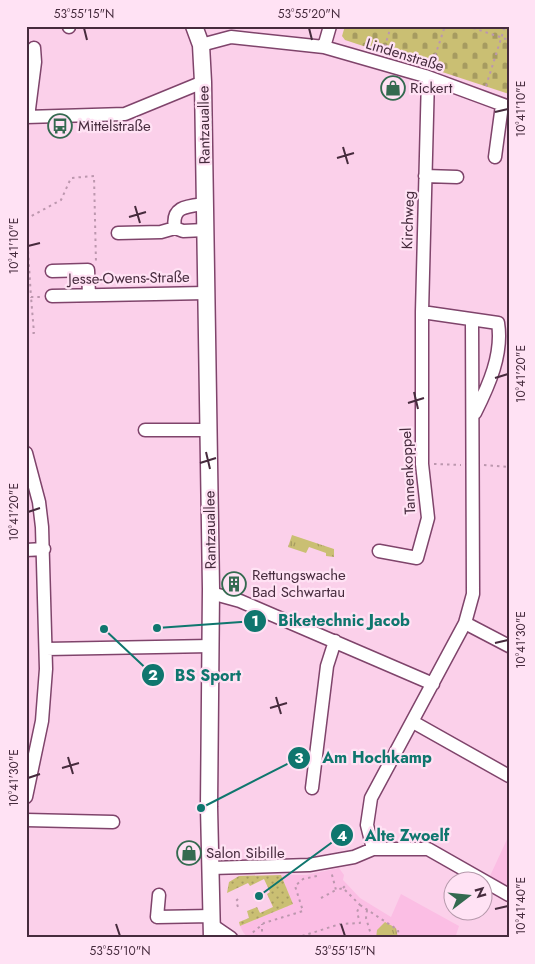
<svg xmlns="http://www.w3.org/2000/svg" width="535" height="964" font-family="Jost,sans-serif">
	<defs>
		<pattern id="grass-tufts" width="24" height="20" patternUnits="userSpaceOnUse" patternTransform="scale(1.25)"><rect width="24" height="20" fill="#cabf73"/><path d="M3 7l-1-3M5 7V3M7 7l1-3M15 17l-1-3M17 17v-4M19 17l1-3" fill="none" stroke="#a69b60"/></pattern>
		<pattern id="cemetery-stones" width="16" height="16" patternUnits="userSpaceOnUse" patternTransform="scale(1.25)"><rect width="16" height="16" fill="#cabf73"/><path d="M2 7V4a2 2 0 0 1 4 0v3zM10 15v-3a2 2 0 0 1 4 0v3z" fill="#a69b60"/></pattern>
		<pattern id="garden-dots" width="8" height="8" patternUnits="userSpaceOnUse" patternTransform="scale(1.25)"><rect width="8" height="8" fill="#cabf73"/><path d="M2 2h.1M6 6h.1" fill="none" stroke="#a69b60" stroke-width="1.8" stroke-linecap="round"/></pattern>
	</defs>
	<rect width="100%" height="100%" fill="#fbd0ea"/>
	<!-- built -->
	<path fill="#fbbee4" d="M509,835v52l-19,-11z
		M339,868l5,7 -1,5 17,18 31,19 10,-23 58,32 -4,12h-207l-5,-6 -3,-6 53,-22 -12,-29h25z"/>
	<!-- grass -->
	<path fill="url(#grass-tufts)" d="M292,535l42,14v8l-8,-1v-3l-17,-6 -3,6 -18,-6z
		M385,922l11,6 2,10h-22l1,-8z"/>
	<!-- cemetery -->
	<path fill="url(#cemetery-stones)" d="M345,26h164v68l-164,-54 -3,-4z"/>
	<!-- garden -->
	<path fill="url(#garden-dots)" d="M281,875l12,29 -53,22 -1,-4 10,-4 -2,-7 10,-4 3,6 13,-6 -6,-13 3,-2 -6,-13 -14,7 -2,-3 -21,10 2,-11 10,-6z"/>
	<g fill="none" stroke-linecap="round" stroke-linejoin="round">
		<!-- minor casing -->
		<g stroke="#7f446b" stroke-width="15">
			<path id="minor" d="M69,26v1
				M201,45l30,-8 93,10 101,29 84,31
				M324,47l6,-21
				M428,77l-6,235 76,11c5,31 -9,62 -23,90
				M26,117l99,-3 78,-32
				M28,117l7,-55 -1,-14
				M495,157l7,-52
				M425,176l32,1
				M205,204c-17,2 -34,2 -30,24l8,3 22,-1
				M118,233l43,-1 14,-4
				M52,271l36,-1 1,25
				M52,296l154,-3
				M145,430h63
				M26,453l13,49 3,25 4,142 -4,52 -16,76
				M26,550l18,-1
				M379,551l38,7 11,-40 -6,-54v-152
				M211,593l29,8 193,83
				M465,623l44,23
				M46,649l165,-3
				M413,722l96,54
				M312,788l15,-122 8,-25
				M26,820l87,2
				M373,849l-6,-24 4,-27 94,-175 8,-29 -1,-274
				M211,868l98,-3 45,-8 19,-8h55l81,46
				M159,895l-2,22 55,-1
				M212,925l19,13"/>
		</g>
		<!-- major casing -->
		<g stroke="#7f446b" stroke-width="19">
			<path id="major" d="M194,26l7,19 2,37 8,507 -2,218 3,131"/>
		</g>
		<!-- path -->
		<path stroke="#bc97ae" stroke-width="2" stroke-dasharray="2.5 4" stroke-linecap="butt" d="M467,26l42,14
			M383,53l8,-27
			M431,68l14,-42
			M486,86l19,-60
			M26,219l35,-19 10,-22 23,-2 2,87
			M26,219l5,78h12
			M26,333h8l-3,-36
			M434,464l27,1
			M484,465l25,2
			M343,888l4,-4
			M321,898l15,-8
			M238,899l-2,2 3,9
			M360,905l38,25 1,8
			M367,910l-1,8 6,20
			M250,938l1,-4 13,-11 39,-12 -8,-25 8,-7 14,-3
			M262,938v-14
			M296,938l44,-14 20,-1 -3,-11 3,-7 -17,-17 -7,2 -5,-19
			M421,938l1,-1"/>
		<!-- minor -->
		<use href="#minor" stroke="#fff" stroke-width="12"/>
		<!-- major -->
		<use href="#major" stroke="#fff" stroke-width="16"/>
	</g>
	<!-- ticks -->
	<path fill="none" stroke="#462b3d" stroke-width="2" d="M84,28l3,12M309,28l3,12M495,112l13,-3M343,147l5,17M337,158l17,-5M135,206l5,17M129,217l17,-5M28,246l12,-3M495,378l13,-4M414,392l4,17M408,403l16,-5M206,452l4,17M200,463l16,-5M28,512l12,-4M495,643l13,-3M276,697l5,17M270,708l17,-5M68,757l5,17M62,768l17,-5M28,778l12,-4M495,909l13,-3M116,924l4,12M341,924l4,12"/>
	<!-- icons -->
	<defs>
		<g id="shop-ring" transform="scale(1.25)"><circle r="9.5" fill="#ffe2f4" stroke="#346a50" stroke-width="1.5"/><path d="M-5-2.5h2.3a2.7 3.5 0 0 1 5.4 0H5L5.5 6h-11ZM-1.5-2.5h3a1.5 2.3 0 0 0-3 0Z" fill="#346a50"/></g>
		<g id="bus-ring" transform="scale(1.25)"><circle r="9.5" fill="#ffe2f4" stroke="#346a50" stroke-width="1.5"/><path d="M-5-6H5V4H4V6H2V4H-2V6H-4V4H-5ZM-3.5-4V0h7V-4ZM-3.5 1.2v1.5H-2V1.2ZM2 1.2v1.5H3.5V1.2Z" fill="#346a50"/></g>
		<g id="building-ring" transform="scale(1.25)"><circle r="9.5" fill="#ffe2f4" stroke="#346a50" stroke-width="1.5"/><path d="M-4-6H4V6H1V3H-1V6H-4ZM-2.5-4.3h1.7v1.8h-1.7ZM.8-4.3h1.7v1.8H.8ZM-2.5-1h1.7V.8h-1.7ZM.8-1h1.7V.8H.8Z" fill="#346a50"/></g>
	</defs>
	<g fill-rule="evenodd">
		<use href="#shop-ring" x="393" y="88"/>
		<use href="#bus-ring" x="60" y="126"/>
		<use href="#building-ring" x="234" y="584"/>
		<use href="#shop-ring" x="189" y="853"/>
	</g>
	<g text-anchor="middle" stroke-width="4.5" stroke-linejoin="round" paint-order="stroke">
		<!-- street labels -->
		<g font-size="15" fill="#462b3d" stroke="#ffe2f4">
			<text transform="translate(405 55) rotate(17)" y="5">Lindenstraße</text>
			<text transform="translate(204 125) rotate(-91)" y="5">Rantzauallee</text>
			<text transform="translate(408 220) rotate(-88)" y="5">Kirchweg</text>
			<text transform="translate(129 278) rotate(-1)" y="5">Jesse-Owens-Straße</text>
			<text transform="translate(408 471) rotate(-93)" y="5">Tannenkoppel</text>
			<text transform="translate(210 530) rotate(-91)" y="5">Rantzauallee</text>
		</g>
		<!-- poi labels -->
		<g font-size="15" fill="#462b3d" stroke="#ffe2f4" text-anchor="start">
			<text x="410" y="93">Rickert</text>
			<text x="78" y="131">Mittelstraße</text>
			<text x="252" y="580">Rettungswache<tspan x="252" dy="17">Bad Schwartau</tspan></text>
			<text x="206" y="858">Salon Sibille</text>
		</g>
	</g>
	<!-- callouts -->
	<path fill="none" stroke="#0f766e" stroke-width="2" d="M157 628L255 621M104 629L153 675M201 808L299 758M259 896L342 835"/>
	<g fill="#0f766e" stroke="#ffe2f4" stroke-width="2">
		<circle cx="157" cy="628" r="5"/>
		<circle cx="104" cy="629" r="5"/>
		<circle cx="201" cy="808" r="5"/>
		<circle cx="259" cy="896" r="5"/>
		<circle cx="255" cy="621" r="12"/>
		<circle cx="153" cy="675" r="12"/>
		<circle cx="299" cy="758" r="12"/>
		<circle cx="342" cy="835" r="12"/>
	</g>
	<g font-size="15" text-anchor="middle" font-weight="bold" fill="#fff">
		<text x="255" y="626">1</text>
		<text x="153" y="680">2</text>
		<text x="299" y="763">3</text>
		<text x="342" y="841">4</text>
	</g>
	<g font-size="16" text-anchor="middle" font-weight="bold" fill="#0f766e" stroke="#ffe2f4" stroke-width="4.5" stroke-linejoin="round" paint-order="stroke">
		<text x="344" y="626">Biketechnic Jacob</text>
		<text x="208" y="681">BS Sport</text>
		<text x="377" y="763">Am Hochkamp</text>
		<text x="407" y="841">Alte Zwoelf</text>
	</g>
	<!-- border -->
	<rect width="535" height="964" fill="none" stroke="#ffe2f4" stroke-width="55"/>
	<!-- north arrow -->
	<g transform="translate(468 896) rotate(74)"><circle r="24" fill="#ffe2f4" stroke="#b599ab"/>
	<path d="M0-4L9 19L0 12L-9 19Z" fill="#346a50"/>
	<text y="-8" font-size="14" font-weight="bold" text-anchor="middle" fill="#462b3d">N</text>
	</g>
	<rect x="28" y="28" width="480" height="908" fill="none" stroke="#462b3d" stroke-width="2"/>
	<g font-size="12" text-anchor="middle" fill="#462b3d">
		<text x="84" y="18">53°55'15"N</text>
		<text x="309" y="18">53°55'20"N</text>
		<text transform="translate(521 109) rotate(-90)" y="4">10°41'10"E</text>
		<text transform="translate(14 246) rotate(-90)" y="4">10°41'10"E</text>
		<text transform="translate(521 374) rotate(-90)" y="4">10°41'20"E</text>
		<text transform="translate(14 512) rotate(-90)" y="4">10°41'20"E</text>
		<text transform="translate(521 640) rotate(-90)" y="4">10°41'30"E</text>
		<text transform="translate(14 778) rotate(-90)" y="4">10°41'30"E</text>
		<text transform="translate(521 906) rotate(-90)" y="4">10°41'40"E</text>
		<text x="120" y="955">53°55'10"N</text>
		<text x="345" y="955">53°55'15"N</text>
	</g>
</svg>
